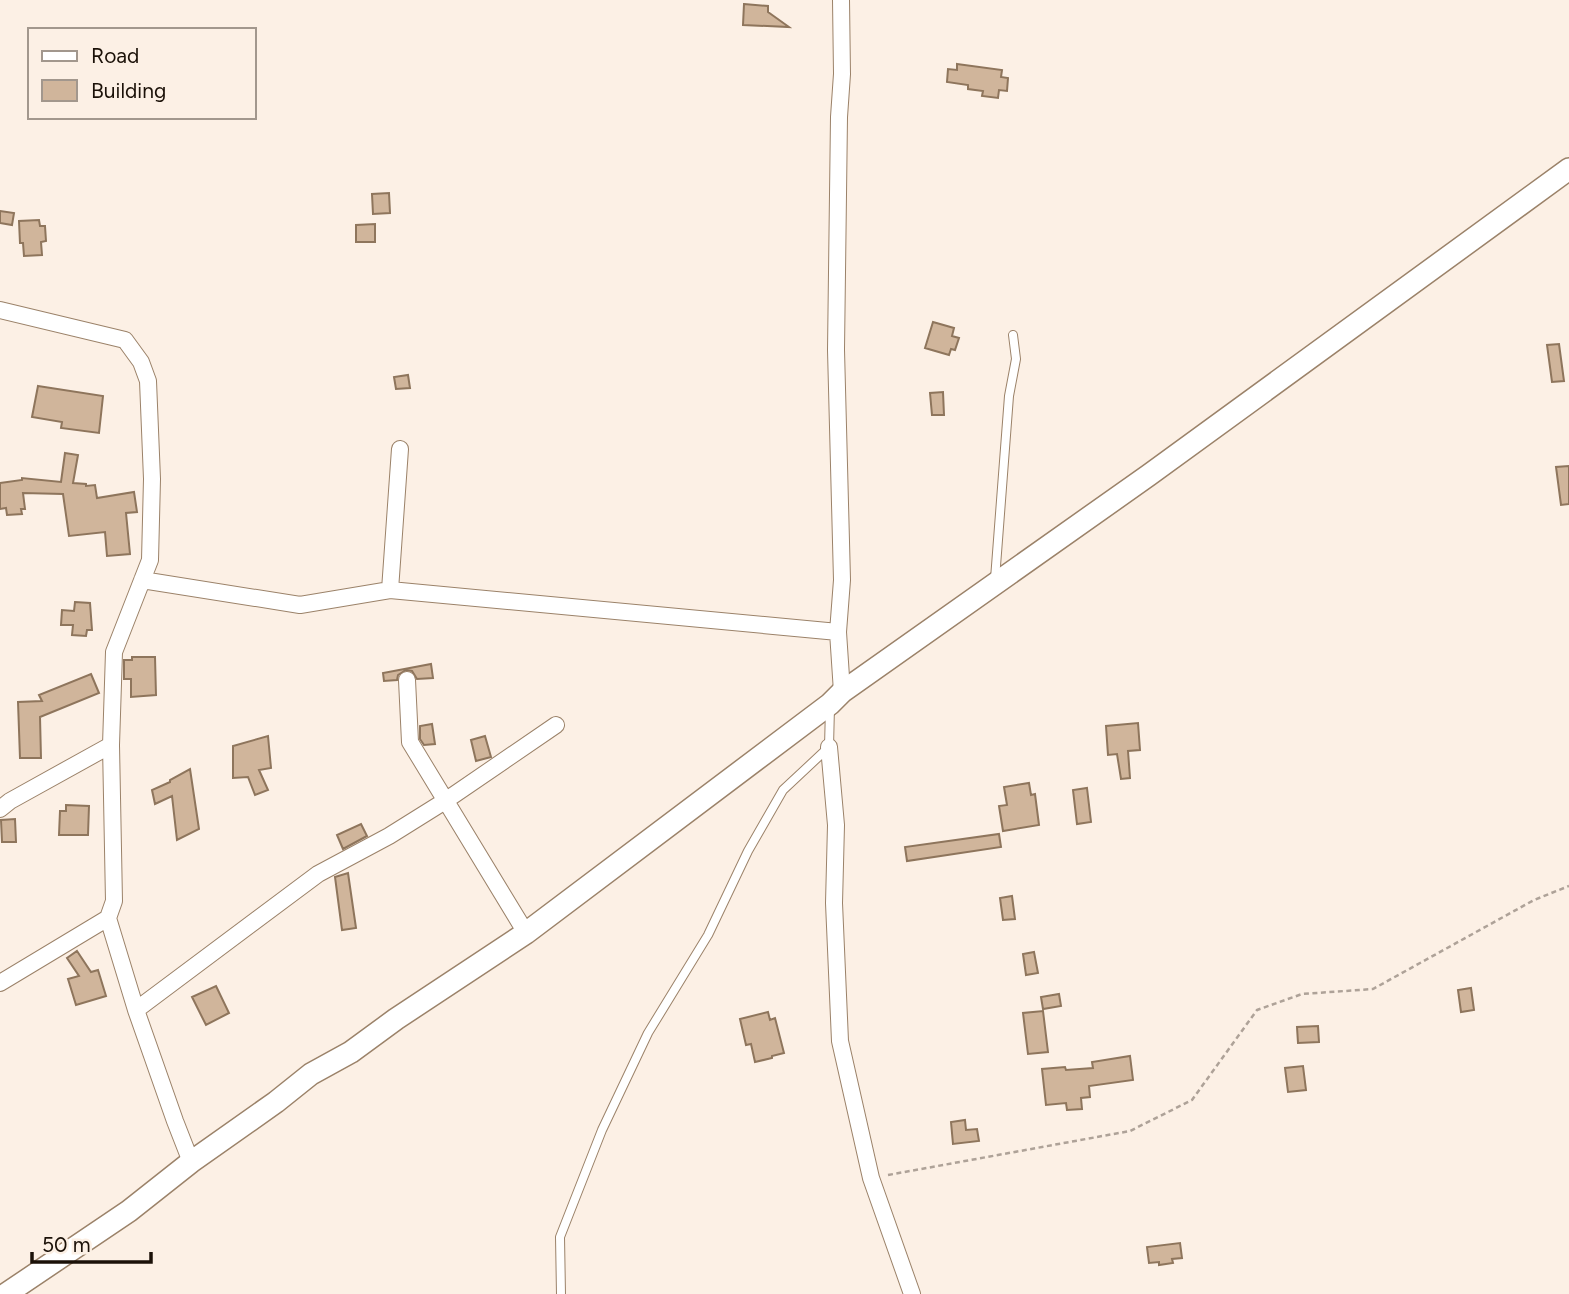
<svg xmlns="http://www.w3.org/2000/svg" width="1569" height="1294" font-family="Figtree,sans-serif">
	<rect width="100%" height="100%" fill="#fcf0e5"/>
	<!-- building -->
	<path fill="#d0b59b" stroke="#8e755c" stroke-width="2" d="M744,4l24,2v6l21,15 -46,-2z
		M957,64l45,6 -1,7 7,1 -1,13 -8,-1 -1,8 -16,-2 1,-5 -15,-2v-4l-21,-3 1,-13 9,1z
		M389,193l1,20 -17,1 -1,-20z
		M0,211l14,2 -2,12 -12,-2z
		M39,220l1,6h5l1,15 -5,1 1,13 -18,1 -1,-13h-3l-1,-22z
		M375,224v18h-19v-17z
		M933,322l21,6 -2,8 7,2 -4,12 -4,-1 -2,6 -24,-7z
		M1559,344l5,37 -12,1 -5,-37z
		M408,375l2,13 -14,1 -2,-12z
		M38,386l65,10 -4,37 -38,-5 1,-6 -30,-5z
		M943,392l1,23h-12l-2,-22z
		M65,453l13,2 -5,28 13,1v2l9,-1 2,13 37,-6 3,20 -11,1 4,41 -23,2 -2,-24 -36,4 -6,-42 -40,-1 2,16h-4l1,5 -15,1 -1,-7 -6,1v-26l22,-3v-2l39,4z
		M1569,466v38l-8,1 -5,-38z
		M75,602l15,1 2,27h-5l-1,6 -14,-1 1,-10h-12l1,-15 12,1z
		M132,657h23l1,38 -25,2v-18h-7v-19h8z
		M431,664l2,14 -16,1 -5,-8 -6,-1 -8,5 -1,5 -13,1 -1,-8z
		M91,674l8,19 -59,24 1,41h-21l-2,-56 24,-1 -3,-6z
		M1138,723l2,27 -12,1 2,27 -9,1 -4,-25 -9,1 -2,-29z
		M432,724l3,20 -11,1 -4,-6v-13z
		M268,736l3,32 -12,2 9,20 -13,5 -7,-18 -15,1v-32z
		M485,736l6,21 -15,4 -5,-21z
		M190,769l9,60 -22,11 -5,-44 -17,8 -3,-14 18,-8v-2z
		M1029,783l2,12 4,-1 4,31 -36,6 -4,-25 8,-1 -3,-18z
		M1087,788l4,34 -14,2 -4,-34z
		M66,805l23,1 -1,29h-29l1,-24h6z
		M15,819l1,23h-14l-1,-22z
		M361,824l6,12 -24,13 -6,-14z
		M999,834l2,13 -94,14 -2,-14z
		M348,873l8,55 -14,2 -7,-53z
		M1012,896l3,23 -12,1 -3,-22z
		M77,951l14,21 7,-2 8,26 -30,9 -8,-26 11,-3 -12,-18z
		M1034,952l4,21 -12,2 -3,-21z
		M216,986l13,27 -23,12 -14,-28z
		M1471,988l3,22 -13,2 -3,-22z
		M1059,994l2,12 -18,3 -2,-12z
		M1043,1011l5,41 -20,2 -5,-41z
		M768,1012l2,8 5,-2 9,35 -12,3v2l-17,4 -4,-18 -5,1 -6,-26z
		M1318,1026l1,16 -21,1 -1,-16z
		M1130,1056l3,24 -44,6 1,11 -9,1 1,11 -15,1 -1,-7 -20,2 -4,-36 23,-2 1,3 27,-2 -1,-6z
		M1303,1066l3,24 -18,2 -3,-24z
		M965,1120l1,10 11,-1 2,12 -26,3 -2,-22z
		M1180,1243l2,15 -10,1 1,4 -14,2v-3l-10,1 -2,-16z"/>
	<g fill="none" stroke-linecap="round" stroke-linejoin="round">
		<!-- lane casing -->
		<g stroke="#9b8269" stroke-width="10">
			<path id="lane" d="M995,579l14,-183 7,-37 -3,-24
				M561,1294l-1,-57 42,-107 46,-97 60,-98 40,-84 35,-61 46,-43 1,-40"/>
		</g>
		<!-- street casing -->
		<g stroke="#9b8269" stroke-width="18">
			<path id="street" d="M841,0l1,74 -3,43 -3,233 6,230 -4,52 4,60
				M0,310l125,30 16,22 7,19 4,98 -2,81 -36,92 -3,93 3,156 -6,17 28,92 39,111 16,41
				M142,580l158,25 90,-15 448,42
				M390,590l10,-141
				M407,680l3,62 116,191
				M829,747l7,78 -2,78 6,138 31,137 41,116
				M0,809l10,-8 101,-56
				M0,983l108,-65
				M136,1010l182,-136 71,-38 56,-35 111,-76"/>
		</g>
		<!-- secondary casing -->
		<g stroke="#9b8269" stroke-width="24">
			<path id="secondary" d="M6,1294l123,-83 62,-49 85,-60 35,-28 40,-22 45,-33 130,-86 304,-229 12,-12 307,-217 420,-306"/>
		</g>
		<!-- path -->
		<path stroke="#aea298" stroke-width="2.5" stroke-dasharray="5 3.5" stroke-linecap="butt" d="M888,1175l242,-44 62,-31 65,-90 45,-16 71,-5 161,-89 35,-14"/>
		<!-- lane -->
		<use href="#lane" stroke="#fff" stroke-width="8"/>
		<!-- street -->
		<use href="#street" stroke="#fff" stroke-width="16"/>
		<!-- secondary -->
		<use href="#secondary" stroke="#fff" stroke-width="21"/>
	</g>
	<!-- legend -->
	<rect x="28" y="28" width="228" height="91" fill="#fcf0e5" stroke="#a2978d" stroke-width="2"/>
	<rect x="42" y="51" width="35" height="10" fill="#ffffff" stroke="#a2978d" stroke-width="2"/>
	<text x="91" y="63" font-size="21" fill="#1b1108">Road</text>
	<rect x="42" y="80" width="35" height="21" fill="#d0b59b" stroke="#a2978d" stroke-width="2"/>
	<text x="91" y="98" font-size="21" fill="#1b1108">Building</text>
	<!-- scale -->
	<path d="M32 1252v10h119v-10" fill="none" stroke="#1b1108" stroke-width="3.5"/>
	<text x="42" y="1252" font-size="21" fill="#1b1108" stroke="#fcf0e5" stroke-width="5" paint-order="stroke">50 m</text>
</svg>
